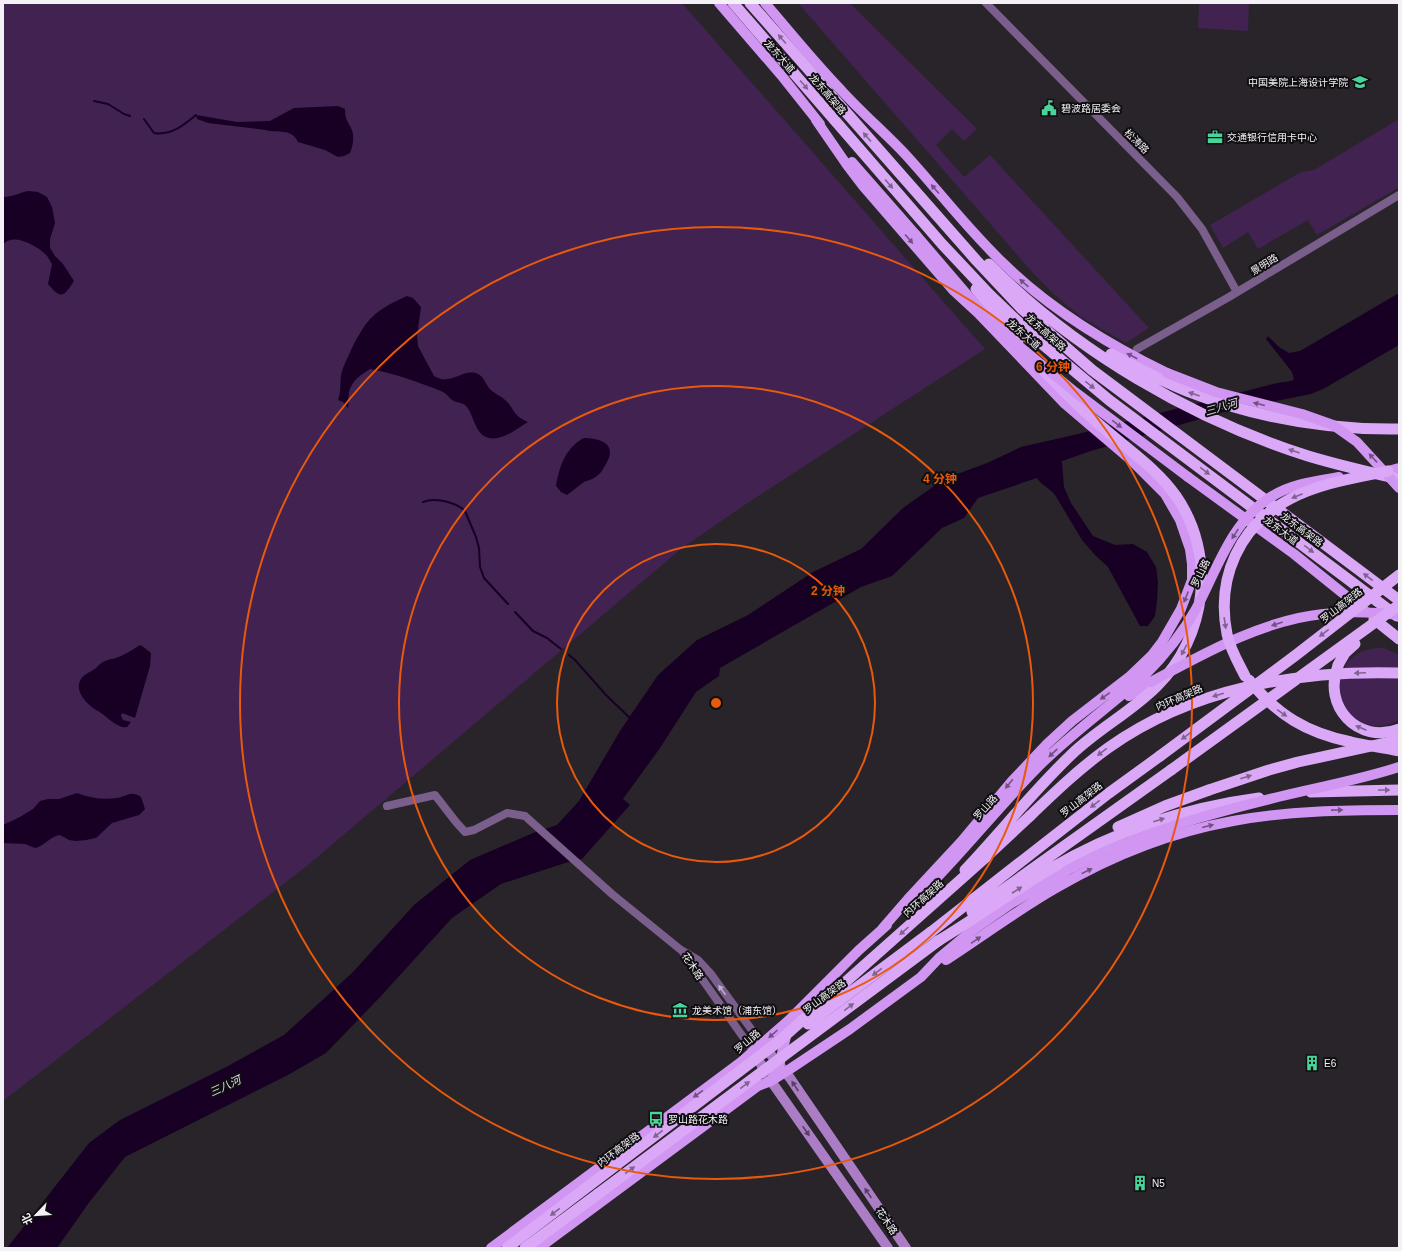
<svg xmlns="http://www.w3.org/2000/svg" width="1402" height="1251" font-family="Arial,'Noto Sans SC',sans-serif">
	<rect width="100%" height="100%" fill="#28242a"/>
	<!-- green -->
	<path fill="#412251" d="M3,3h679l303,346 -236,153 -67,46 -374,317 -305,236z
		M798,3h52l127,126 -13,12 -12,-12 -16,16 28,32 26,-22 159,173 -23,15 -45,-26 -25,-21 -23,-23z
		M1199,3h50l-1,28 -50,-3z
		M1399,119v70l-1,-1 -81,47 -9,-15 -50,29 -10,-17 -25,16 -13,-23 91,-53 13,-2z
		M1384,648l15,7v65c-7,4 -15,6 -24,6 -44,-4 -48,-70 -4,-77 4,-1 9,-1 13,-1z"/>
	<!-- water -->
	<path fill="#180024" d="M338,106l7,3c0,10 2,11 6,19 4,8 2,17 -1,25l-6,3 -6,1 -13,-7 -27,-8c-7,-15 -20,-8 -32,-12l-58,-7 -11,-4 -1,-4 41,7 33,-1 24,-13z
		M28,191l10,1 9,5 5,10 3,16 -5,16v9l5,8 8,8 11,17c-11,17 -13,18 -26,3l4,-20c-2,-3 -4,-8 -7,-10 -9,-9 -33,-22 -42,-9v-48c9,0 16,-4 25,-6z
		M1399,293v52l-74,43 -14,6 -84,17 -136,40 -29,10 2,26 7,16 22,33 22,9 18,-1 14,8 9,15 2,15 -1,19 -2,15 -7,10h-8l-32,-59 -13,-12 -13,-15 -27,-45c-5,-7 -14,-10 -18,-17l-59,20 -14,20 -22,10 -50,48 -31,11 -141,81 -1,8 -23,16 -36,56 -37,51 7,6 -48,54 -17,4 -64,21 -49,34 -71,78 -55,57 -38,22 -163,82 -37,47 -31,44h-50l82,-105 31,-23 108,-54 56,-31 68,-62 62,-68 56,-45 63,-27 24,-8 22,-24 41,-70 38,-56 39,-35 51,-25 65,-43 48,-23 42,-41 41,-29 43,-16 34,-16 57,-13 199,-51 14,-2 3,-2 -2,-7 -26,-33 2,-3 11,11 10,6 11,-2z
		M407,296l6,2 8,9 -4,29 1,10 16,30c16,11 30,-9 44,-2 6,3 7,9 11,14 4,5 10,7 15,11 11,9 7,16 24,23 -10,6 -25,19 -39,16 -15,-4 -14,-22 -23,-32 -4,-4 -9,-3 -14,-6 -3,-2 -5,-6 -9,-8 -24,-10 -47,-18 -73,-23 -9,6 -18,11 -21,23 -1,4 0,11 -1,16l-5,-6 -5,-2c3,-8 2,-16 3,-24 1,-9 7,-18 10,-26 16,-32 23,-39 56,-54z
		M584,438c16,0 33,6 23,24 -3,5 -5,10 -9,13 -4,4 -9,5 -14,7 -6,4 -11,9 -17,13l-6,-3 -5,-6c3,-19 10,-39 28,-48z
		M140,645l2,1 9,7 -1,13 -15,52 -13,-5 -1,3 2,4 8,2 -4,5c-10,2 -20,-11 -29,-16 -9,-5 -25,-19 -17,-32 3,-5 8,-6 12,-9 4,-2 6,-6 10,-8 5,-3 12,-3 18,-6 6,-3 13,-7 19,-11z
		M77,793c13,5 26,7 40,5 11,-2 14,-8 24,-1l4,12 -6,6 -27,8 -16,15 -10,2 -10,1 -7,-1 -9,-5c-10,1 -15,11 -25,13l-10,-4 -22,-1v-18l17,-8 13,-8 7,-8 8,-2h11z"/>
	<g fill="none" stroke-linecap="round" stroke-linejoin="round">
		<!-- stream -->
		<path stroke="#180024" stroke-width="2" d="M94,101l14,3 16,10 6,2
			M144,119l10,14c17,3 30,-8 42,-18
			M423,502c11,-5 33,0 42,9l11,26 3,11 1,19 4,11 24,26
			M515,612l18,19 14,7 14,11
			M569,655l6,5 31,35 25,24"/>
		<!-- minor -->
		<path stroke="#7a5e8b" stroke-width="8" d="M986,3l191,194 25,32 35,63
			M1137,349l92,-52 170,-102
			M387,806l48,-11 21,27 9,10 9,-2 33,-17 18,3 87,78 69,56 17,10 13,14 51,70
			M683,952l70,99"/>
		<!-- secondary -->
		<path stroke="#ab7dc5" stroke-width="10" d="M762,1044l28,34 116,170
			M753,1051l18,30 117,167"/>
		<!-- primary -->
		<path stroke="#d195f2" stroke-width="10" d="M719,3l62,72 39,49
			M765,3c25,29 49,59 76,87 20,22 43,42 64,64 33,36 63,76 99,110 47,46 103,80 163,109
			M816,120l31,45 16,21 90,104 25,23 87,91 67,57 33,33 15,26 10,29 2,15v16l-11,29 -19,33 -10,13 -23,22 -57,44 -25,23 -35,37 -51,61 -53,57 -26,30
			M852,162l64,73
			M1388,471l11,-3
			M1188,477l106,77 71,57
			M1129,696l22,-14
			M925,890c40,-40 75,-85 115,-125 32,-32 70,-59 104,-89
			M946,960c37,-24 73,-51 112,-73 53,-31 114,-55 175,-66 55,-10 110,-11 166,-11
			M771,1081l8,-15 8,-34
			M491,1248l250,-186 48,-42 70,-70 28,-25
			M539,1248l219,-162 13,-5 19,-12 60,-40 71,-52 19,-20 30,-25 42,-29 54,-32"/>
		<!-- trunk -->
		<path stroke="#dba8f8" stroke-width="11" d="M733,3l209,241 47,50 46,44 74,62 288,216
			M750,3l226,257 45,48 71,62 307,230
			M989,264c86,87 203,155 319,192 30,9 60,16 91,23
			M976,289l42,52
			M1111,354c25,13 50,27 76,37 67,26 141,39 212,38
			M1374,619l25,20
			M1338,666c-16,40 20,79 61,63
			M1249,680c28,35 58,53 102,62 16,4 32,5 48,9
			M1311,792l88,-2
			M1118,827l47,-21 44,-16
			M985,858l45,-42
			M965,870c36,-38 69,-80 107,-116 26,-25 59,-42 85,-68 50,-49 60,-131 19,-190 -18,-26 -45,-44 -69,-65 -22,-18 -42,-38 -62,-59
			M972,912l199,-142
			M931,932l178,-139 51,-37
			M938,941c38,-23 74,-49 112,-72 65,-38 134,-61 209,-71
			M525,1248l73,-54"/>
		<!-- primary-bridge -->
		<path stroke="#d195f2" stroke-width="10" d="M916,235l66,77 31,29 62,51 113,85
			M1167,373l49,19 86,22 31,11 24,17 42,46
			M1144,676c20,-20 38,-42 52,-67 21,-39 34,-85 73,-111 21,-14 46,-17 70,-21
			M1151,682c52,-28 112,-62 172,-68 25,-3 51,-2 76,1
			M1066,871c18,-9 36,-19 55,-26 51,-21 104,-35 157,-48 41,-10 81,-17 121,-30"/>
		<!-- trunk-bridge -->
		<path stroke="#dba8f8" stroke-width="11" d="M1338,665l7,-12 10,-9
			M1245,676c-7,-14 -15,-27 -18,-42 -11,-56 12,-108 63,-135 30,-16 65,-21 98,-28
			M1160,756l136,-101 103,-80
			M1171,770l228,-165
			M1209,790l60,-20 29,-8 101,-22
			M1030,816c25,-24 50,-48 78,-68 84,-60 190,-78 291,-75
			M808,1024l123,-92
			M598,1194l340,-253
			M507,1248l271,-206 207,-184"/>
	</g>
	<!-- one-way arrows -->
	<defs><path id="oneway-solid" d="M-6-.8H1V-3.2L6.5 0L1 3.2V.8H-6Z"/></defs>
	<g fill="#7f6390">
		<use href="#oneway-solid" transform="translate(782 39) rotate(-131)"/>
		<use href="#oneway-solid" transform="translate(804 85) rotate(49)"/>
		<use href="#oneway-solid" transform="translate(867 137) rotate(-131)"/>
		<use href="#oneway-solid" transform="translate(889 184) rotate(49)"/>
		<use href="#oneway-solid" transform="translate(1090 385) rotate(38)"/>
		<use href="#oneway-solid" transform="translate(1194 394) rotate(-161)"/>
		<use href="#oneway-solid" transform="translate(1294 451) rotate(-161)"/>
		<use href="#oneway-solid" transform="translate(1205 471) rotate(37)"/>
		<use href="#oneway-solid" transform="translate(1297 496) rotate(157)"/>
		<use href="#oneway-solid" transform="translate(1309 549) rotate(37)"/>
		<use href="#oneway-solid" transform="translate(1368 577) rotate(-143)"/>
		<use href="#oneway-solid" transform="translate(1225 623) rotate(81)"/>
		<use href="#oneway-solid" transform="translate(1324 633) rotate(142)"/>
		<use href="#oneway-solid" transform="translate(1184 650) rotate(118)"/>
		<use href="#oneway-solid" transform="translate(1360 673) rotate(178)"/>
		<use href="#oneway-solid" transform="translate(1218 695) rotate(164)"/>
		<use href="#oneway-solid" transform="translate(1282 713) rotate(35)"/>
		<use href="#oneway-solid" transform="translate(1361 728) rotate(-157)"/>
		<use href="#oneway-solid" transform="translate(1186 736) rotate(144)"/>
		<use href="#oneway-solid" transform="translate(1102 752) rotate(143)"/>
		<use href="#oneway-solid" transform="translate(1246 777) rotate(-18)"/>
		<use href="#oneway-solid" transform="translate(1384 790)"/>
		<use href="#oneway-solid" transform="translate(1095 804) rotate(142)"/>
		<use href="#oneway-solid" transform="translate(1159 820) rotate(-17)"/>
		<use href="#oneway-solid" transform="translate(1017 890) rotate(-33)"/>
		<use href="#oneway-solid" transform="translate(904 931) rotate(138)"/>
		<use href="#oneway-solid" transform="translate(877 972) rotate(143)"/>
		<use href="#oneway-solid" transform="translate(849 1007) rotate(-37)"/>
		<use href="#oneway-solid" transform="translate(745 1085) rotate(-37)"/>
		<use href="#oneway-solid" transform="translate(658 1134) rotate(143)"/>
		<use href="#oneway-solid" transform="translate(630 1170) rotate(-36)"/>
		<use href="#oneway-solid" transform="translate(555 1212) rotate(143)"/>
	</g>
	<g fill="#705281">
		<use href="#oneway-solid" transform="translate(935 189) rotate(-131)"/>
		<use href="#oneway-solid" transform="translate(909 239) rotate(49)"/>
		<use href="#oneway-solid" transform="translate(1024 283) rotate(-139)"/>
		<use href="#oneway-solid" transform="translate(1132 356) rotate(-152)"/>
		<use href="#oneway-solid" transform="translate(1259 404) rotate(-166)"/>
		<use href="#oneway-solid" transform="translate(1117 424) rotate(37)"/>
		<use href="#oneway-solid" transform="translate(1373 458) rotate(-133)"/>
		<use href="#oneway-solid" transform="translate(1235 534) rotate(123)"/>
		<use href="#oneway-solid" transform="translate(1186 597) rotate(112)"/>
		<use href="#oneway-solid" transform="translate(1277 624) rotate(161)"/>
		<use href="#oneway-solid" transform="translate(1105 696) rotate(145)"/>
		<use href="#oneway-solid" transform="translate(1053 753) rotate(137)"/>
		<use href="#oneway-solid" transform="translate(1009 784) rotate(129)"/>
		<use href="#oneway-solid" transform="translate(1337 810) rotate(-1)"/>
		<use href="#oneway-solid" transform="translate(1208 826) rotate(-14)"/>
		<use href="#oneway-solid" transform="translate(1087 871) rotate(-26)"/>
		<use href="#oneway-solid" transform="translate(976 940) rotate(-34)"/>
		<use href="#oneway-solid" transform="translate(773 1034) rotate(138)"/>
		<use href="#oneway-solid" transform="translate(698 1094) rotate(144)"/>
	</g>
	<use fill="#bdafc6" href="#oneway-solid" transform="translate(722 990) rotate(-126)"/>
	<g fill="#554061">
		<use href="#oneway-solid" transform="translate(795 1086) rotate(-124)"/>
		<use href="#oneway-solid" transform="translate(806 1131) rotate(55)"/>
		<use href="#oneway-solid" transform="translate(868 1193) rotate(-124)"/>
	</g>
	<!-- distance rings -->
	<g fill="none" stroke="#e8590c" stroke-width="2">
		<circle cx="716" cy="703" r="159"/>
		<circle cx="716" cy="703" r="317"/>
		<circle cx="716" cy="703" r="476"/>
	</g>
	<!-- icons -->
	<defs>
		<g id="university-bare" transform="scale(1.2)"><path d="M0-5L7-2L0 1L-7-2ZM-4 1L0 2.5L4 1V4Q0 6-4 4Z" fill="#49d49c" stroke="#0f0e10" stroke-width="2.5" paint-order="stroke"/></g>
		<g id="civic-bare" transform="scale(1.2)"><path d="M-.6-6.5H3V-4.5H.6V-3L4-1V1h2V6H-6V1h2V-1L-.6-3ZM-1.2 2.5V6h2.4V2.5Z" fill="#49d49c" stroke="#0f0e10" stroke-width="2.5" paint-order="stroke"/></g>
		<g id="office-bare" transform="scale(1.2)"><path d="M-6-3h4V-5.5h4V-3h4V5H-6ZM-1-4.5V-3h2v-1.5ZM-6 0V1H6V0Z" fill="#49d49c" stroke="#0f0e10" stroke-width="2.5" paint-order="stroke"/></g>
		<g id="museum-bare" transform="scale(1.2)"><path d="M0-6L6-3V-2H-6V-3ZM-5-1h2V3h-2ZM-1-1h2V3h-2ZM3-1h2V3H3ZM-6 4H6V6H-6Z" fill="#49d49c" stroke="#0f0e10" stroke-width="2.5" paint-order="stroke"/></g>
		<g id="building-bare" transform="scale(1.2)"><path d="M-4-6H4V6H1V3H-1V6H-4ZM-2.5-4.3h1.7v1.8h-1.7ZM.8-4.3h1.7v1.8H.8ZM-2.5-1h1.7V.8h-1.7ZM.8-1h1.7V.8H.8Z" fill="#49d49c" stroke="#0f0e10" stroke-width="2.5" paint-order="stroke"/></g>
		<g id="bus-bare" transform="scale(1.2)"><path d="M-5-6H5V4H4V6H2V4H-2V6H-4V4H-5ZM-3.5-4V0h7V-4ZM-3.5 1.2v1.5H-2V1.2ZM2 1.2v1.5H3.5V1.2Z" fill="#49d49c" stroke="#0f0e10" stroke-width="2.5" paint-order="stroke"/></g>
	</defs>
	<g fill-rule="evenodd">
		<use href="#university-bare" x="1360" y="82"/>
		<use href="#civic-bare" x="1049" y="108"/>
		<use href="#office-bare" x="1215" y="137"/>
		<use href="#museum-bare" x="680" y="1010"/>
		<use href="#building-bare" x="1312" y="1063"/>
		<use href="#bus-bare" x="656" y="1119"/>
		<use href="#building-bare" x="1140" y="1183"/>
	</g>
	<g text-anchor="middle" stroke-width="4" stroke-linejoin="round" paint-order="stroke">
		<!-- street labels -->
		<g font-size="10" fill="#f4f1f6" stroke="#0f0e10">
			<text transform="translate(780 56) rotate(49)" y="4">龙东大道</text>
			<text transform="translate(828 94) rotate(49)" y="4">龙东高架路</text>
			<text transform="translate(1137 141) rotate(45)" y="4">松涛路</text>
			<text transform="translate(1264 264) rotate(-31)" y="4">景明路</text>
			<text transform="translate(1046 332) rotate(42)" y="4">龙东高架路</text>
			<text transform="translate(1024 334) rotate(41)" y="4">龙东大道</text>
			<text transform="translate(1302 529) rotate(37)" y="4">龙东高架路</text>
			<text transform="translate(1281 530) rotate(37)" y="4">龙东大道</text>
			<text transform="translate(1200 573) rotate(-64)" y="4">罗山路</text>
			<text transform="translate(1341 605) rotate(-38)" y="4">罗山高架路</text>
			<text transform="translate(1179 697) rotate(-23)" y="4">内环高架路</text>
			<text transform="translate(1081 799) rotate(-38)" y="4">罗山高架路</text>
			<text transform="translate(985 807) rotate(-48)" y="4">罗山路</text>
			<text transform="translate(923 898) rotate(-42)" y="4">内环高架路</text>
			<text transform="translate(693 966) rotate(56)" y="4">花木路</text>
			<text transform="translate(824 996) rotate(-37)" y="4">罗山高架路</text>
			<text transform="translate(747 1041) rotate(-40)" y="4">罗山路</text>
			<text transform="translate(618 1149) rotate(-37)" y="4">内环高架路</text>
			<text transform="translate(887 1221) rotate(56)" y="4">花木路</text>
		</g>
		<!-- poi labels -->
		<g font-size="10" fill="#f4f1f6" stroke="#0f0e10" text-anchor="start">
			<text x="1348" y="86" text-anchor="end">中国美院上海设计学院</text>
			<text x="1061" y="112">碧波路居委会</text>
			<text x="1227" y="141">交通银行信用卡中心</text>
			<text x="692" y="1014">龙美术馆（浦东馆）</text>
			<text x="1324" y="1067">E6</text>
			<text x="668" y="1123">罗山路花木路</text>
			<text x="1152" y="1187">N5</text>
		</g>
		<!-- water labels -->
		<g font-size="11" font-style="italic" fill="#ebdff2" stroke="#0f0e10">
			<text transform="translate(1221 407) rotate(-16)" y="4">三八河</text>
			<text transform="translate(225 1086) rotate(-25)" y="4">三八河</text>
		</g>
	</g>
	<circle cx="716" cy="703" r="6" fill="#e8590c" stroke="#0f0e10" stroke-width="2"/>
	<g font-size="12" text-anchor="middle" font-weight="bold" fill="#e8590c" stroke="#0f0e10" stroke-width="4" stroke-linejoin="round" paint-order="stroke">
		<text x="1053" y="371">6 分钟</text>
		<text x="940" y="483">4 分钟</text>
		<text x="828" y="595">2 分钟</text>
	</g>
	<!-- border -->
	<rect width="1402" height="1251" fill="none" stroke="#f4f1f6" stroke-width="8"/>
	<!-- north arrow -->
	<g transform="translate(36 1215) rotate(245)" stroke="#0f0e10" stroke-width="3" paint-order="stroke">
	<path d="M0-3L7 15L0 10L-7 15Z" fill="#f4f1f6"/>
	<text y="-6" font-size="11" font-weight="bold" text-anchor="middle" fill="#f4f1f6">北</text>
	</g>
</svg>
